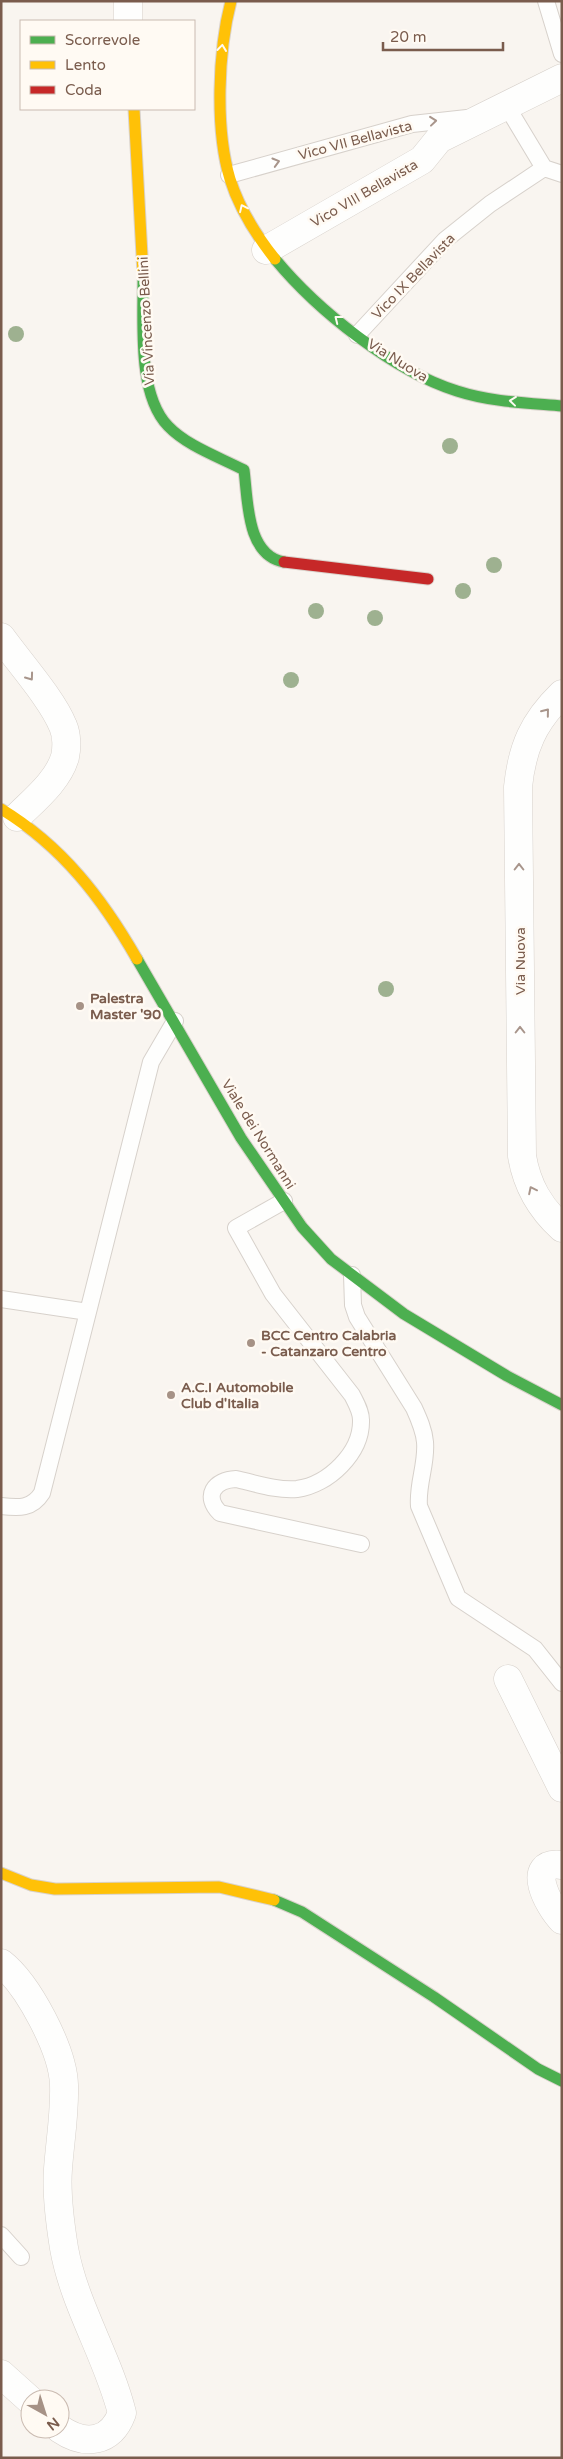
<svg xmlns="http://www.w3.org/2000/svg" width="563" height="2459" font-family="'Varela Round',sans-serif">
	<rect width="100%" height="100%" fill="#f9f5f0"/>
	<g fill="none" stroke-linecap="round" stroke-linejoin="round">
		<!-- lane casing -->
		<g stroke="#d7d1cb" stroke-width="18">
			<path id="lane" d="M546,1l16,53
				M506,105l38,63 18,6
				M229,175l183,-51 55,-6
				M357,335l88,-95 45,-36 54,-36
				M284,1201l-48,27 37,66 79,101c4,8 9,16 9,25 1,33 -33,65 -64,69 -19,2 -43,-6 -61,-10 -22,1 -33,17 -16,34l141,31
				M352,1275l1,30 4,12 57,91c5,11 10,22 11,34 2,22 -8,42 -6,64l39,92 77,51 27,34
				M1,1299l87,13 -46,181c-10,16 -23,15 -41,13
				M88,1312l63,-250 24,-41
				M1,2235l20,22"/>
		</g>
		<!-- street casing -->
		<g stroke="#d7d1cb" stroke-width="29">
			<path id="street" d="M128,21v-20
				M266,250l156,-90 17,-21 123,-61
				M1,637c18,25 51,62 62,89 4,9 4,22 2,31 -7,24 -31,43 -48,60
				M562,694c-29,28 -40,54 -44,93l4,369c5,30 18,52 40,72
				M508,1679l54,109
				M562,1865c-39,-5 -13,42 0,55
				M1,1963c27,21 62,87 63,122 1,28 -4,56 -6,84 -2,25 2,54 6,79 10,57 44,109 58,165 -11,30 -37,33 -62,16
				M1,2374l29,26"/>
		</g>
		<!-- fast casing -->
		<g stroke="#d9d2cb" stroke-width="13">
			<path id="fast" d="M275,259c42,51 118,112 182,132 34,11 70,12 105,15
				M143,274c1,43 -7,119 25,152 19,20 51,31 76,44 4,30 2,85 40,92
				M137,959l104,179 61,89 29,32 73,55 103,62 55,29
				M274,1900l28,12 132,85 104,72 24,12"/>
		</g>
		<!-- slow casing -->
		<g stroke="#d9d2cb" stroke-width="13">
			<path id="slow" d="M231,1c-13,50 -16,128 -1,178 9,29 26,56 45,80
				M134,109l9,165
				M1,809c61,37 101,89 136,150
				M1,1873l30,12 24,4 164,-2 55,13"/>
		</g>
		<!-- jam casing -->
		<g stroke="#d9d2cb" stroke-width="13">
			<path id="jam" d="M284,562l144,17"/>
		</g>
		<!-- lane -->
		<use href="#lane" stroke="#fefefd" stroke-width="16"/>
		<!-- street -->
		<use href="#street" stroke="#fefefd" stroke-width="28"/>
		<!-- fast -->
		<use href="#fast" stroke="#4caf50" stroke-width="11"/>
		<!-- slow -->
		<use href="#slow" stroke="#ffc107" stroke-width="11"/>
		<!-- jam -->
		<use href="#jam" stroke="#c62828" stroke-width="11"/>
	</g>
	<!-- trees -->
	<g fill="#9eb190">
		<circle cx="16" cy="334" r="8"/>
		<circle cx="450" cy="446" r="8"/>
		<circle cx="494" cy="565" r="8"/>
		<circle cx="463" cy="591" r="8"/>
		<circle cx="316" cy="611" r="8"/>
		<circle cx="375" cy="618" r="8"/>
		<circle cx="291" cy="680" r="8"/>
		<circle cx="386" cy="989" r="8"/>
	</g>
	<!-- one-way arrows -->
	<defs><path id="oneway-chevron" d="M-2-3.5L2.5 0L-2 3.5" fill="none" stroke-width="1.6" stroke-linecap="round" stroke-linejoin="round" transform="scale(1.25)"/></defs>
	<g stroke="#fffaf3">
		<use href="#oneway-chevron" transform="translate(222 48) rotate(-83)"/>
		<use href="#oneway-chevron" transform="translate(243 208) rotate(-115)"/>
		<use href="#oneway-chevron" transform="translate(338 319) rotate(-142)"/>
		<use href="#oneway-chevron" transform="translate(513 401) rotate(-174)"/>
	</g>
	<g stroke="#a8958b">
		<use href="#oneway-chevron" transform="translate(433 121) rotate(-6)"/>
		<use href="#oneway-chevron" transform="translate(276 162) rotate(-16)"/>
		<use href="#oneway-chevron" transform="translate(30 677) rotate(54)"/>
		<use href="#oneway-chevron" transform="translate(546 712) rotate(-51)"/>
		<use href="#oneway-chevron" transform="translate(519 867) rotate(-90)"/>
		<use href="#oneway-chevron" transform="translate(520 1030) rotate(-90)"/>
		<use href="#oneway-chevron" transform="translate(532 1190) rotate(-116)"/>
	</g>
	<!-- markers -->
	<g fill="#a69286" stroke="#fffaf3" stroke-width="2">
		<circle cx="80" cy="1006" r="5"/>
		<circle cx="251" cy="1343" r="5"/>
		<circle cx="171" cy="1395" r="5"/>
	</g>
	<g text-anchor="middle" stroke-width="5" stroke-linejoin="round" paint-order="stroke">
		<!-- street labels -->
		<g font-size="14" fill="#7a5c4d" stroke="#fffaf3">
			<text transform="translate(355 140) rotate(-15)" y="5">Vico VII Bellavista</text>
			<text transform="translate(364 193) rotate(-30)" y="5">Vico VIII Bellavista</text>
			<text transform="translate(413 276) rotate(-46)" y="5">Vico IX Bellavista</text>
			<text transform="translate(146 321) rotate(-93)" y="5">Via Vincenzo Bellini</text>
			<text transform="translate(398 360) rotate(32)" y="5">Via Nuova</text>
			<text transform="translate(520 961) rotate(-90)" y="5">Via Nuova</text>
			<text transform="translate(259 1134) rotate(58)" y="5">Viale dei Normanni</text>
		</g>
		<!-- poi labels -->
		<g font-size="14" font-weight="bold" fill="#7a5c4d" stroke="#fffaf3" text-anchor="start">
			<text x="90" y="1003">Palestra<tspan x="90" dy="16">Master '90</tspan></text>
			<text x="261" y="1340">BCC Centro Calabria<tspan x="261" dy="16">- Catanzaro Centro</tspan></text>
			<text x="181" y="1392">A.C.I Automobile<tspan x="181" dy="16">Club d'Italia</tspan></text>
		</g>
	</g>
	<!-- border -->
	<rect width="563" height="2459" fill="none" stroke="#7a5c4d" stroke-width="5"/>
	<!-- legend -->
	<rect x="20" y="20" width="175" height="90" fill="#fffaf3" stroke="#cabbb1"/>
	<rect x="30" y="36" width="25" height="8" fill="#4caf50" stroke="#cabbb1"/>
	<text x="65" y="45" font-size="15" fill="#7a5c4d">Scorrevole</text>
	<rect x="30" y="61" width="25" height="8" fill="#ffc107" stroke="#cabbb1"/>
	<text x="65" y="70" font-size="15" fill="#7a5c4d">Lento</text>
	<rect x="30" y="86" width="25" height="8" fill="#c62828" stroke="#cabbb1"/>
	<text x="65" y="95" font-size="15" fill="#7a5c4d">Coda</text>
	<!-- north arrow -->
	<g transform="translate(45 2414) rotate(141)"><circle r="24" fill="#fffaf3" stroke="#cabbb1"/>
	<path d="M0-4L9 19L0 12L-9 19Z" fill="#a69286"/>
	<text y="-8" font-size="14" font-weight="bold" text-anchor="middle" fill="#7a5c4d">N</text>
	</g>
	<!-- scale -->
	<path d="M383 42v8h120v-8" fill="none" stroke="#7a5c4d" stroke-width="2.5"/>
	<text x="390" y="42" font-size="15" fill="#7a5c4d" stroke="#fffaf3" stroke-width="4" paint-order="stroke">20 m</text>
</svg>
